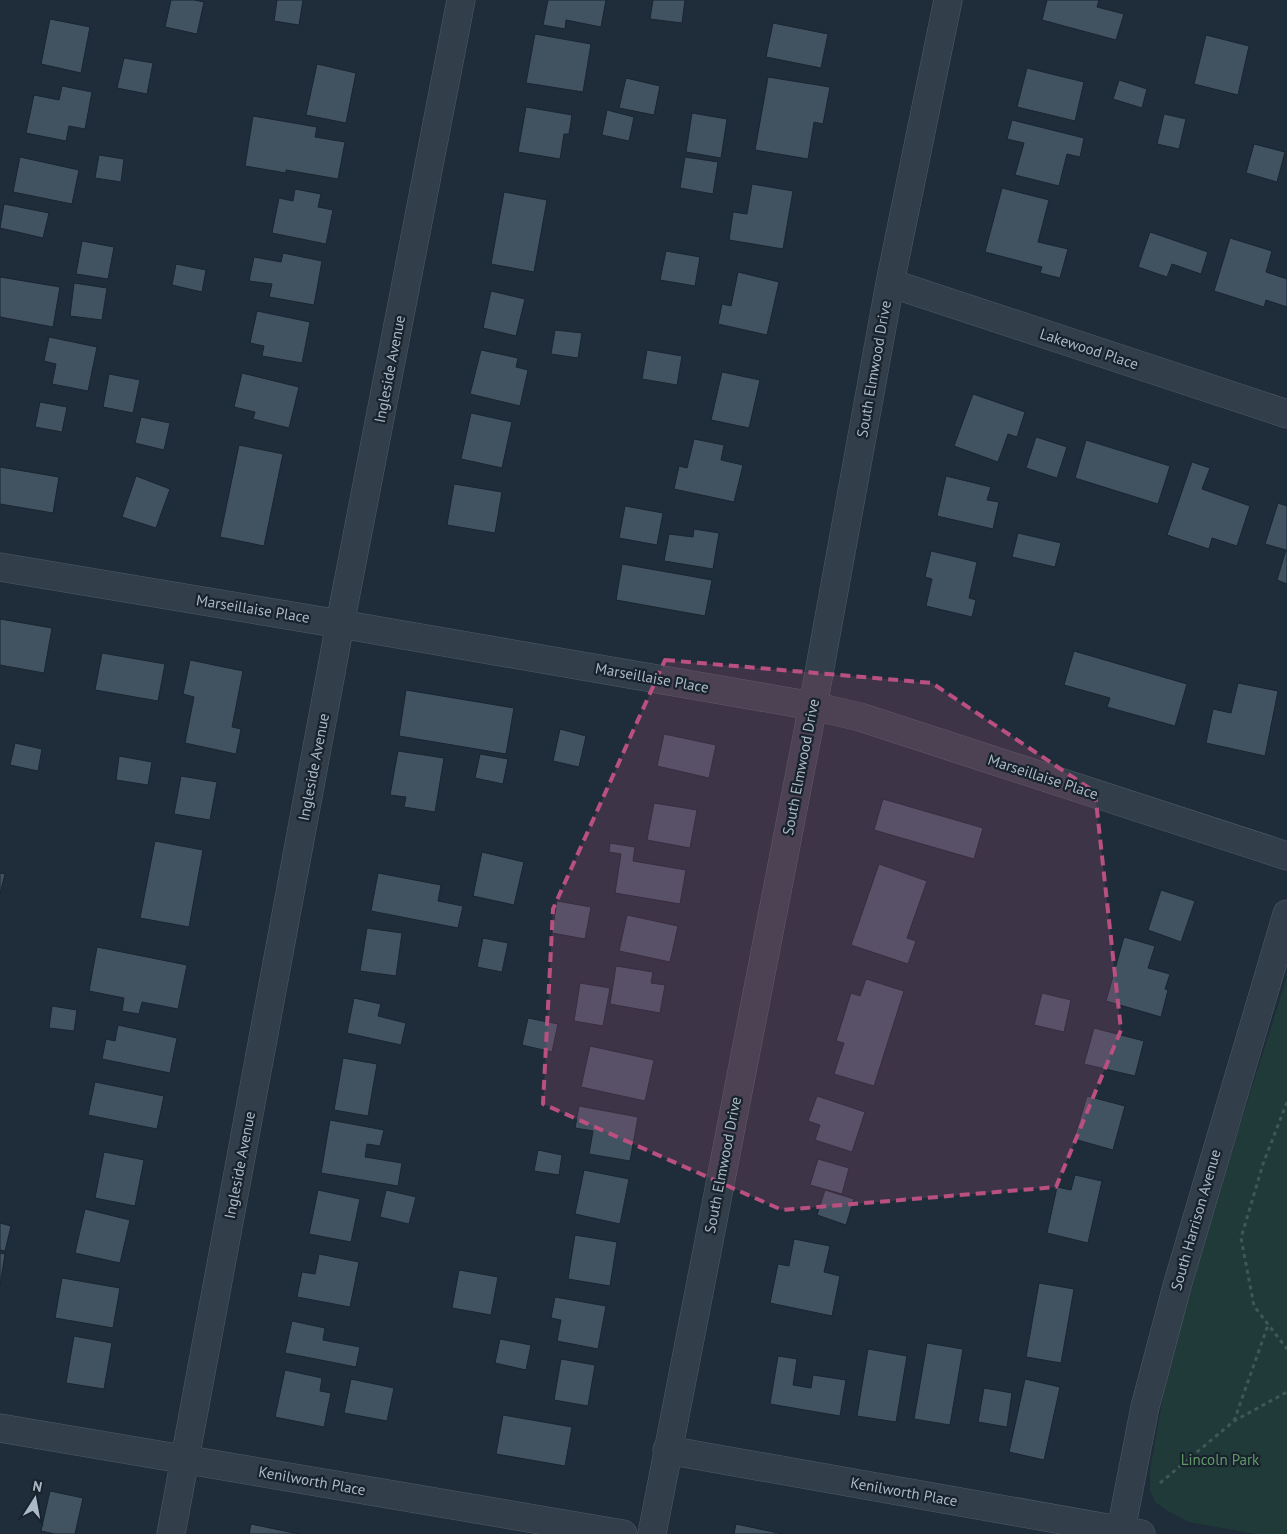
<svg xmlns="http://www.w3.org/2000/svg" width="1287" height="1534" font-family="'PT Sans',sans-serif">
	<rect width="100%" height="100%" fill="#1e2d39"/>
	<!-- green -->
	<path fill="#203a3a" d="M1287,977v557h-32l-66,-12 -23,-12 -11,-8 -5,-11v-21l20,-113 13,-52z"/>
	<!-- building -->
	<path fill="#415261" stroke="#1a2530" d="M171,0h23l10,2 -7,32 -32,-7z
		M277,0h26l-4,25 -25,-4z
		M548,0h58l-5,27 -35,-7 -1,9 -22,-4z
		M653,0h32l-3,23 -32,-4z
		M1047,0h52l-2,7 27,7 -8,26 -74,-20z
		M50,19l40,8 -9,46 -40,-9z
		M773,23l55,11 -7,34 -55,-11z
		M535,34l56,10 -8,48 -57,-9z
		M1206,35l43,11 -11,49 -44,-11z
		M124,58l29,5 -6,31 -30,-6z
		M317,64l39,9 -10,50 -40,-8z
		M1027,68l57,14 -9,39 -58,-14z
		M768,77l62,10 -7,37 -9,-2 -6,37 -53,-9z
		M626,78l34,8 -6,29 -35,-7z
		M1119,80l28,9 -5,19 -29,-9z
		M62,86l30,6 -7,37 -16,-3 -3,15 -40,-8 8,-38 25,5z
		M526,107l46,8 -3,19h-5l-4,25 -42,-7z
		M607,110l27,7 -5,24 -27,-6z
		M692,113l35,6 -6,39 -35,-6z
		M1164,114l22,5 -7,30 -22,-5z
		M253,116l64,11 -2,10 30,5 -7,37 -52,-9v3l-41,-7z
		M1012,120l72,18 -4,19 -13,-3 -8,32 -44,-11 9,-32 -17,-4z
		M1254,144l31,8 -8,30 -31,-9z
		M99,155l25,4 -3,23 -26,-4z
		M20,157l59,13 -7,34 -59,-12z
		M685,157l33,5 -5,32 -33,-6z
		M752,184l41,7 -10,58 -54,-9 4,-28 14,2z
		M1002,188l47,12 -11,42 30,7 -8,29 -20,-5 2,-6 -57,-15z
		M295,189l26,5 -3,13 15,3 -7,34 -54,-11 7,-35 14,3z
		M504,192l43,8 -13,72 -43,-8z
		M4,204l45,9 -6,25 -43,-10z
		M1150,232l58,20 -7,22 -29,-10 -5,13 -29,-10z
		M1230,238l42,13 -6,21 21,7v28l-21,-7 -2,7 -50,-16z
		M82,241l32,6 -6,32 -32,-5z
		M666,251l34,6 -5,29 -35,-6z
		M283,253l39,8 -8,44 -45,-8 3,-13 -23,-3 5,-24 27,5z
		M176,264l30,6 -4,22 -30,-7z
		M738,272l41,10 -12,53 -49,-11 4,-20 9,2z
		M0,277l60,10 -7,40 -53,-10z
		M74,283l33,5 -5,32 -32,-4z
		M491,291l34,8 -9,37 -33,-8z
		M257,311l53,11 -8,41 -40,-7 2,-10 -14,-3z
		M555,330l27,3 -4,25 -27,-4z
		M49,337l48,10 -9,44 -36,-7 4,-20 -12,-3z
		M481,350l37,8 -2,9 12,3 -8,36 -50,-12z
		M647,350l35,6 -5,29 -35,-6z
		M722,372l38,8 -11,48 -38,-8z
		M242,373l57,14 -10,41 -36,-9 2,-7 -21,-5z
		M109,374l31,6 -7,33 -30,-6z
		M973,394l52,18 -8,25 -9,-3 -10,28 -44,-16z
		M40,402l27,5 -5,25 -27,-5z
		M471,413l41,9 -10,46 -41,-9z
		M141,417l29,6 -6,27 -29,-7z
		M1036,437l31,10 -10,31 -31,-10z
		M694,439l30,6 -3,15 22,5 -9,37 -60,-13 5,-23 8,2z
		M1086,440l84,26 -12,38 -83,-26z
		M239,445l44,9 -19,92 -44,-9z
		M1192,462l18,6 -8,21 48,17 -13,40 -25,-8 -3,11 -42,-14z
		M0,467l59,10 -6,36 -53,-9z
		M136,476l34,13 -14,39 -34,-11z
		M946,476l45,11 -4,13 12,2 -6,27 -56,-13z
		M454,484l48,8 -7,41 -48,-8z
		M1278,503l9,3v78l-10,-4 9,-30 -21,-6z
		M625,506l38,7 -6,32 -38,-7z
		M694,529l25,4 -6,36 -49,-8 5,-27 24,3z
		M1018,533l43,10 -6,24 -43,-10z
		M931,551l46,11 -8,36 7,2 -4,17 -46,-11 6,-27 -7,-2z
		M622,564l90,16 -7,36 -89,-16z
		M0,619l52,9 -8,45 -44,-8z
		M1074,651l113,33 -12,42 -68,-19 3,-9 -46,-13z
		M102,653l63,11 -7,37 -63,-11z
		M190,660l53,11 -11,56 9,2 -5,25 -51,-11 9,-46 -11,-3z
		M1238,683l40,8 -13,65 -59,-13 7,-34 18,4z
		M406,690l108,18 -8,46 -107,-18z
		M560,729l26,7 -7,31 -26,-6z
		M664,734l52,11 -7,33 -52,-12z
		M15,743l27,6 -4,22 -28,-6z
		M398,751l46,7 -9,54 -31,-5 2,-10 -16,-2z
		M480,754l28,5 -5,25 -28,-6z
		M119,756l33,6 -4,23 -32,-5z
		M181,776l36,6 -7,38 -36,-6z
		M883,799l100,29 -9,31 -100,-29z
		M654,803l43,7 -7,38 -43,-8z
		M155,841l48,9 -14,77 -49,-9z
		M610,843l25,4 -2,14 53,9 -6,34 -65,-11 6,-39 -12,-2z
		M482,852l42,10 -10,43 -41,-9z
		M879,864l48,17 -20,57 9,3 -8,23 -57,-19z
		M0,873l5,1 -5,20z
		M378,873l63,12 -3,16 25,5 -5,22 -87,-17z
		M1161,890l34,11 -14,41 -33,-12z
		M557,901l34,6 -6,32 -33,-6z
		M627,915l51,11 -8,36 -51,-11z
		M367,928l35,5 -6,43 -36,-5z
		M1124,937l31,9 -7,22 22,6 -5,15 3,1 -7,27 -55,-16z
		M483,938l25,5 -6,29 -25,-5z
		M97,947l90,18 -9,44 -36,-7 -3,12 -17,-3 2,-13 -35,-7z
		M616,966l37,6 -2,11 14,2 -5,28 -50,-9z
		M866,979l38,12 -30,95 -40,-12 10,-31 -8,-2 15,-48 9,3z
		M580,983l30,5 -7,38 -29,-5z
		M1042,993l29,7 -7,32 -30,-7z
		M354,998l27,6 -3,12 28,7 -5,22 -54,-12z
		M52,1006l25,4 -3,21 -25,-3z
		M528,1018l30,6 -6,28 -30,-7z
		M118,1025l59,13 -7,35 -68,-14 4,-20 9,2z
		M1094,1028l50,13 -9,35 -51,-12z
		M590,1046l64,14 -9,41 -64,-14z
		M343,1058l34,6 -9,52 -34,-6z
		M95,1082l69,14 -7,33 -69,-14z
		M817,1096l48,16 -13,40 -37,-12 5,-15 -12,-4z
		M1087,1096l38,10 -12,44 -39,-11z
		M579,1106l59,11 -8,44 -41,-7 4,-23 -18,-3z
		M330,1120l54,10 -4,16 -13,-2 -2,13 37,6 -4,23 -77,-13z
		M538,1150l24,5 -3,20 -25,-4z
		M104,1152l40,8 -9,46 -40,-8z
		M818,1159l31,9 -7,26 -32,-9z
		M584,1170l45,9 -9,45 -45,-10z
		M1075,1175l27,6 -14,62 -41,-10 10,-46 14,3z
		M318,1190l42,9 -9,43 -42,-8z
		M386,1190l30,7 -7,27 -29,-7z
		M825,1190l29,9 -8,26 -29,-10z
		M85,1209l45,11 -10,43 -45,-10z
		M0,1223l11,3 -6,25 -5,-1z
		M575,1235l42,7 -7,44 -42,-7z
		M794,1239l36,7 -6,26 16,4 -8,40 -62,-13 8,-39 11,2z
		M0,1253l5,1 -5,32z
		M319,1254l40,8 -9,45 -53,-10 5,-25 13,2z
		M459,1270l39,7 -7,38 -39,-7z
		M62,1278l58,10 -7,40 -58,-10z
		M1039,1283l35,6 -13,74 -35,-6z
		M555,1297l51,9 -8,43 -41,-8 4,-21 -10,-2z
		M292,1321l33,7 -2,12 37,7 -4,20 -71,-14z
		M74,1336l38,7 -8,46 -38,-6z
		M500,1339l31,6 -5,25 -31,-7z
		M927,1343l36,6 -13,76 -36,-6z
		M868,1349l39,7 -11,66 -39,-6z
		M778,1356l19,3 -4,26 18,3 2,-13 33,5 -6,36 -70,-12z
		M561,1359l34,6 -7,41 -34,-6z
		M285,1370l37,8 -2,13 11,2 -7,34 -49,-10z
		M351,1379l43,9 -7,33 -43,-8z
		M1025,1379l35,8 -16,73 -35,-8z
		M984,1388l28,5 -5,34 -29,-5z
		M503,1415l69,12 -7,39 -69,-12z
		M50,1491l33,7 -8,36h-20l-14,-3z
		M251,1524l48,10h-50z
		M736,1524l47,10h-49z"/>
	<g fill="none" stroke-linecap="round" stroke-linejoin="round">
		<!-- minor casing -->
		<g stroke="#4f5c67" stroke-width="29">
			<path id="minor" d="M890,283l397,131
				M0,567l340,57 473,82 47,11 427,139
				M0,1428l623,106
				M667,1450l474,84
				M1121,1530l24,-123 32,-121 110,-372
				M171,1534l169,-910 121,-624
				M652,1534l161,-828 77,-423 58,-283"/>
		</g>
		<!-- path -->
		<path stroke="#3e5757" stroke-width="3" stroke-dasharray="4 4" stroke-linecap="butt" d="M1287,1102l-24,62 -22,74 13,68 33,43
			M1234,1421l34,-96
			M1160,1483l74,-62 53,-29"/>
		<!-- minor -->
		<use href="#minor" stroke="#323e49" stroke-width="28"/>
	</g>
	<!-- marked area -->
	<path fill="#ba5080" fill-opacity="0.2" stroke="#ba5080" stroke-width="4" stroke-dasharray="10 6" stroke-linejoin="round" d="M665,660l267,23 163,109 26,238 -65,157 -274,23 -239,-106 10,-195z"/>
	<g text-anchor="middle" stroke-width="4.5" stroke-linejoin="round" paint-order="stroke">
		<!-- street labels -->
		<g font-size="15" fill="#acb9c6" stroke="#18232e">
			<text transform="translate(1089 349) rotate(18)" y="5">Lakewood Place</text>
			<text transform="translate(390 369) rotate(-79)" y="5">Ingleside Avenue</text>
			<text transform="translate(874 369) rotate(-80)" y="5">South Elmwood Drive</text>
			<text transform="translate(253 609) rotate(9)" y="5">Marseillaise Place</text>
			<text transform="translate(652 678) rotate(10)" y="5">Marseillaise Place</text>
			<text transform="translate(314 767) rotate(-79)" y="5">Ingleside Avenue</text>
			<text transform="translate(801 767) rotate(-79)" y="5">South Elmwood Drive</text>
			<text transform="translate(1043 777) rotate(18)" y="5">Marseillaise Place</text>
			<text transform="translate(240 1165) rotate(-79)" y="5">Ingleside Avenue</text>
			<text transform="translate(723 1165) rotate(-79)" y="5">South Elmwood Drive</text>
			<text transform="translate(1196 1220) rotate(-74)" y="5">South Harrison Avenue</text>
			<text transform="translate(312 1481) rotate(10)" y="5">Kenilworth Place</text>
			<text transform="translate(904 1492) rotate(10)" y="5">Kenilworth Place</text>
		</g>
		<!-- park labels -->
		<g font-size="15" fill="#629868" stroke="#18232e">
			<text x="1220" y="1465">Lincoln Park</text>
		</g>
	</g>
	<!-- north arrow -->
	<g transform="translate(35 1499) rotate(11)" stroke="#18232e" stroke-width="4" paint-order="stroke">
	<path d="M0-4L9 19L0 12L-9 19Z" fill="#acb9c6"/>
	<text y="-8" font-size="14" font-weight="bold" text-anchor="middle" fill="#acb9c6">N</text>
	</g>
</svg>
